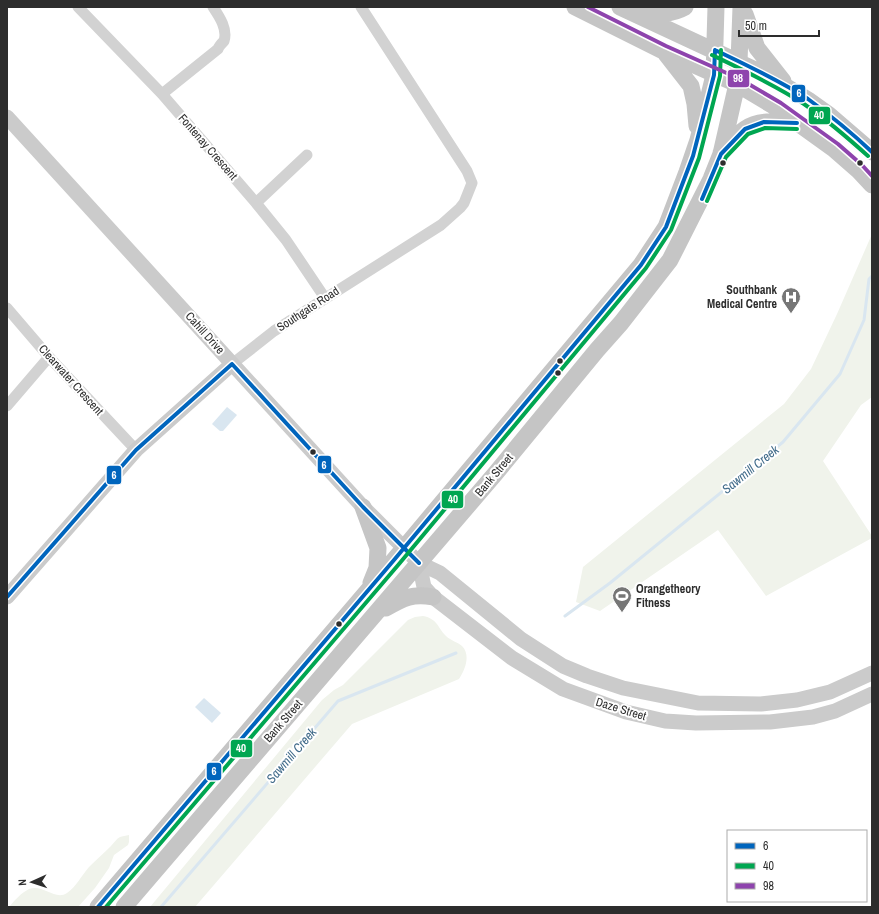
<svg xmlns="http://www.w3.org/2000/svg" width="879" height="914" font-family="'Archivo Narrow',sans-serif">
	<rect width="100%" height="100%" fill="#fff"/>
	<!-- green -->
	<path fill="#f0f3eb" d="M872,234v163l-11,8 -38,56 49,75v2l-106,58 -48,-66 -118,81 -24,-9 7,-35 201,-163 27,-35 26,-55z
		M423,616c15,3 14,11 23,20 5,5 12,6 16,10 9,9 3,24 -3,33l-107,45 -157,183h-45l172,-207 12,-10 9,-5 65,-65 7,-3z
		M129,835v7l-1,3 -14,10 -5,13 -14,20 -17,19h-69c6,-7 12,-14 20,-18 14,-5 26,12 38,4 10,-7 14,-17 22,-26 7,-7 15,-14 22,-21 3,-3 5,-7 9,-9 2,-1 6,-1 9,-2z"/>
	<!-- water -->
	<path fill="#d9e6f0" d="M227,407l10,8 -14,16h-3l-8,-7z
		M204,698l17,15 -9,10 -17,-16z"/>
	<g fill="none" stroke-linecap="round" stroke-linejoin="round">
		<!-- stream -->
		<path stroke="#d9e6f0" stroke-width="3" d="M565,616l45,-33 173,-141 57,-68 24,-54 5,-41 3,-3
			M161,907l177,-206 118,-48"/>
		<!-- street -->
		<path stroke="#d2d2d2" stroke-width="11" d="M78,7l84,87 94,109 30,37 39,58
			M162,94l56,-45c1,-3 4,-6 6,-8 4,-12 -5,-25 -11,-34
			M256,203l51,-48
			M7,308l42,49 87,93
			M232,364l42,-33 167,-106 19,-17 4,-5 8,-20 -5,-12 -106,-164
			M7,406l42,-49"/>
		<!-- secondary -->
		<path stroke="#cbcbcb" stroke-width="15" d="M7,117l356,390 56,56 21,10 81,66 42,27 24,10 36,12 75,15 63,1 36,-4 33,-8 42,-19
			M419,563l5,24 9,10 79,61 51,31 63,23 39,9 31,2 74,-1 43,-5 22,-6 37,-17
			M7,597l129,-147 96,-86"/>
		<!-- primary -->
		<path stroke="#c5c5c5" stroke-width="17" d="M575,7l88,44 74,33 40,24 57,41 24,21 14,15
			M620,7l150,70 38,23 21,15 43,37
			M640,13c16,1 31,2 45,-6
			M745,14l12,34 26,33
			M666,54l25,32 4,18 2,22
			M721,153c7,-7 15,-18 24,-24 15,-10 35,-7 52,-6
			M363,507l15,41 -1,20 -6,15
			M386,608c17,-10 27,-15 47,-11
			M98,907l296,-347 247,-295 25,-38 21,-55 11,-32 16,-65 2,-68
			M124,907l371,-433 102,-124 24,-27 49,-63 41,-81 10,-25 16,-70 2,-22 2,-55"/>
		<!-- bus-1 casing -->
		<g stroke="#fff" stroke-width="7">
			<path id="bus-1" d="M715,50c31,15 64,30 93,49 22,16 44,34 64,53
				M702,199l19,-45 24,-25 19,-7 33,1
				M232,364l131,143 56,56
				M7,597l129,-147 96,-86
				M98,907l296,-347 247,-295 25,-38 27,-71 21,-81 1,-25"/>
		</g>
		<!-- bus-2 casing -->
		<g stroke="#fff" stroke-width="7">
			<path id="bus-2" d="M712,55c31,15 63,30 92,49 23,16 44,34 64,52
				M707,201l19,-44 22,-23 17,-6 32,1
				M106,907l293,-343 247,-296 25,-38 28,-72 21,-82 1,-26"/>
		</g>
		<!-- bus-3 casing -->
		<g stroke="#fff" stroke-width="7">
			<path id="bus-3" d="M588,7l78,39 74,33 41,24 57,41 24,21 10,11"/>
		</g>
		<!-- bus-1 -->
		<use href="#bus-1" stroke="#0065bd" stroke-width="4"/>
		<!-- bus-2 -->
		<use href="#bus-2" stroke="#00a651" stroke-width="4"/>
		<!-- bus-3 -->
		<use href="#bus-3" stroke="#8e44ad" stroke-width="4"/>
	</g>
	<!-- icons -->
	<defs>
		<g id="hospital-pin" transform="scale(1)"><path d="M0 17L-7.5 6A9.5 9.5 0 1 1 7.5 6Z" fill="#767676" stroke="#fff"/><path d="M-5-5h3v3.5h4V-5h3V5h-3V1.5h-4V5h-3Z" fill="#fff"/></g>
		<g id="stadium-pin" transform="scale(1)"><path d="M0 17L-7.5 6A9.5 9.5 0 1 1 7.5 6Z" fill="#767676" stroke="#fff"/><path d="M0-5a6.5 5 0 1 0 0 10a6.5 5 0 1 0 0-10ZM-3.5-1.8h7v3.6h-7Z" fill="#fff"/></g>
	</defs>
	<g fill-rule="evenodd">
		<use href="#hospital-pin" x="791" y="297"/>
		<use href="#stadium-pin" x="622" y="596"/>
	</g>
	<!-- markers -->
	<g fill="#2d2d2d" stroke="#fff" stroke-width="1.5">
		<circle cx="723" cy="163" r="3.5"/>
		<circle cx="860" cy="163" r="3.5"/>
		<circle cx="560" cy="361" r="3.5"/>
		<circle cx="558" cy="373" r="3.5"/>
		<circle cx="313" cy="452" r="3.5"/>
		<circle cx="339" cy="624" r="3.5"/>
	</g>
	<g text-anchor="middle" stroke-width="4" stroke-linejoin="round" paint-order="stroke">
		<!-- street labels -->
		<g font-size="12" fill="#2d2d2d" stroke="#fff">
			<text transform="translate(208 147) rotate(49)" y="4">Fontenay Crescent</text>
			<text transform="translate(308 309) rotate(-33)" y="4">Southgate Road</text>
			<text transform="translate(205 333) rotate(48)" y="4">Cahill Drive</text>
			<text transform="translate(71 380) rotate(48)" y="4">Clearwater Crescent</text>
			<text transform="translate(494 475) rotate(-50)" y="4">Bank Street</text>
			<text transform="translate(621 709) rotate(17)" y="4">Daze Street</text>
			<text transform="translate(283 721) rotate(-49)" y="4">Bank Street</text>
		</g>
		<!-- poi labels -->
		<g font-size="12" font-weight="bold" fill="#2d2d2d" stroke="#fff" text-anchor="end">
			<text x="777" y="294">Southbank<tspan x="777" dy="14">Medical Centre</tspan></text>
			<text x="636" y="593" text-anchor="start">Orangetheory<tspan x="636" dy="14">Fitness</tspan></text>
		</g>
		<!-- water labels -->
		<g font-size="13" font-style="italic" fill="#416b8a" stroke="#fff">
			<text transform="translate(750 469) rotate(-39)" y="5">Sawmill Creek</text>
			<text transform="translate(291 755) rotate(-49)" y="5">Sawmill Creek</text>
		</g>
	</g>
	<g stroke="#fff" stroke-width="1.5">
		<rect x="727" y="69" width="23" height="19" rx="4" fill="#8e44ad"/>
		<rect x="791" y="84" width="15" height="19" rx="4" fill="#0065bd"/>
		<rect x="808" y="106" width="23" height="19" rx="4" fill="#00a651"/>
		<rect x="317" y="455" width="15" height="19" rx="4" fill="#0065bd"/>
		<rect x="106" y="465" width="16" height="20" rx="4" fill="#0065bd"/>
		<rect x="441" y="490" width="23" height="19" rx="4" fill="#00a651"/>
		<rect x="230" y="739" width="23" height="19" rx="4" fill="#00a651"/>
		<rect x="206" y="762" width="16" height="19" rx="4" fill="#0065bd"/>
	</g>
	<g font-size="11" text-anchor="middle" font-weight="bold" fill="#fff">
		<text x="738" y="82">98</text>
		<text x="799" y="97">6</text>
		<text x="819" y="119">40</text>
		<text x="324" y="469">6</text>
		<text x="114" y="479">6</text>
		<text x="453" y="503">40</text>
		<text x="241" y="752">40</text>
		<text x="214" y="775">6</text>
	</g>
	<!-- border -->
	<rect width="879" height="914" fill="none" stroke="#2d2d2d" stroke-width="16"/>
	<!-- legend -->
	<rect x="727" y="830" width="140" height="72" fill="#ffffff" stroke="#ababab"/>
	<rect x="735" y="843" width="20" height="6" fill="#0065bd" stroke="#ababab"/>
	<text x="763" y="850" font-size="12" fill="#2d2d2d">6</text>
	<rect x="735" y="863" width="20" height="6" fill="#00a651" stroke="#ababab"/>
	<text x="763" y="870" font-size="12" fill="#2d2d2d">40</text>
	<rect x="735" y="883" width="20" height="6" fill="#8e44ad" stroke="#ababab"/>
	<text x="763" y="890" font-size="12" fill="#2d2d2d">98</text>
	<!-- north arrow -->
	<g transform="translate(32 882) rotate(267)" stroke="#ffffff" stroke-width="3" paint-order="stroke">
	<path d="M0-3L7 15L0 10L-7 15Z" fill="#2d2d2d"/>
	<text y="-6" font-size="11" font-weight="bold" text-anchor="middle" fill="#2d2d2d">N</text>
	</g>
	<!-- scale -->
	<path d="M739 30v6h80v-6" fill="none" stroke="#2d2d2d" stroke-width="2"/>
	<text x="745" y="30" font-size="12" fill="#2d2d2d" stroke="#ffffff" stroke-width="3" paint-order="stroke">50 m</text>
</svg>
